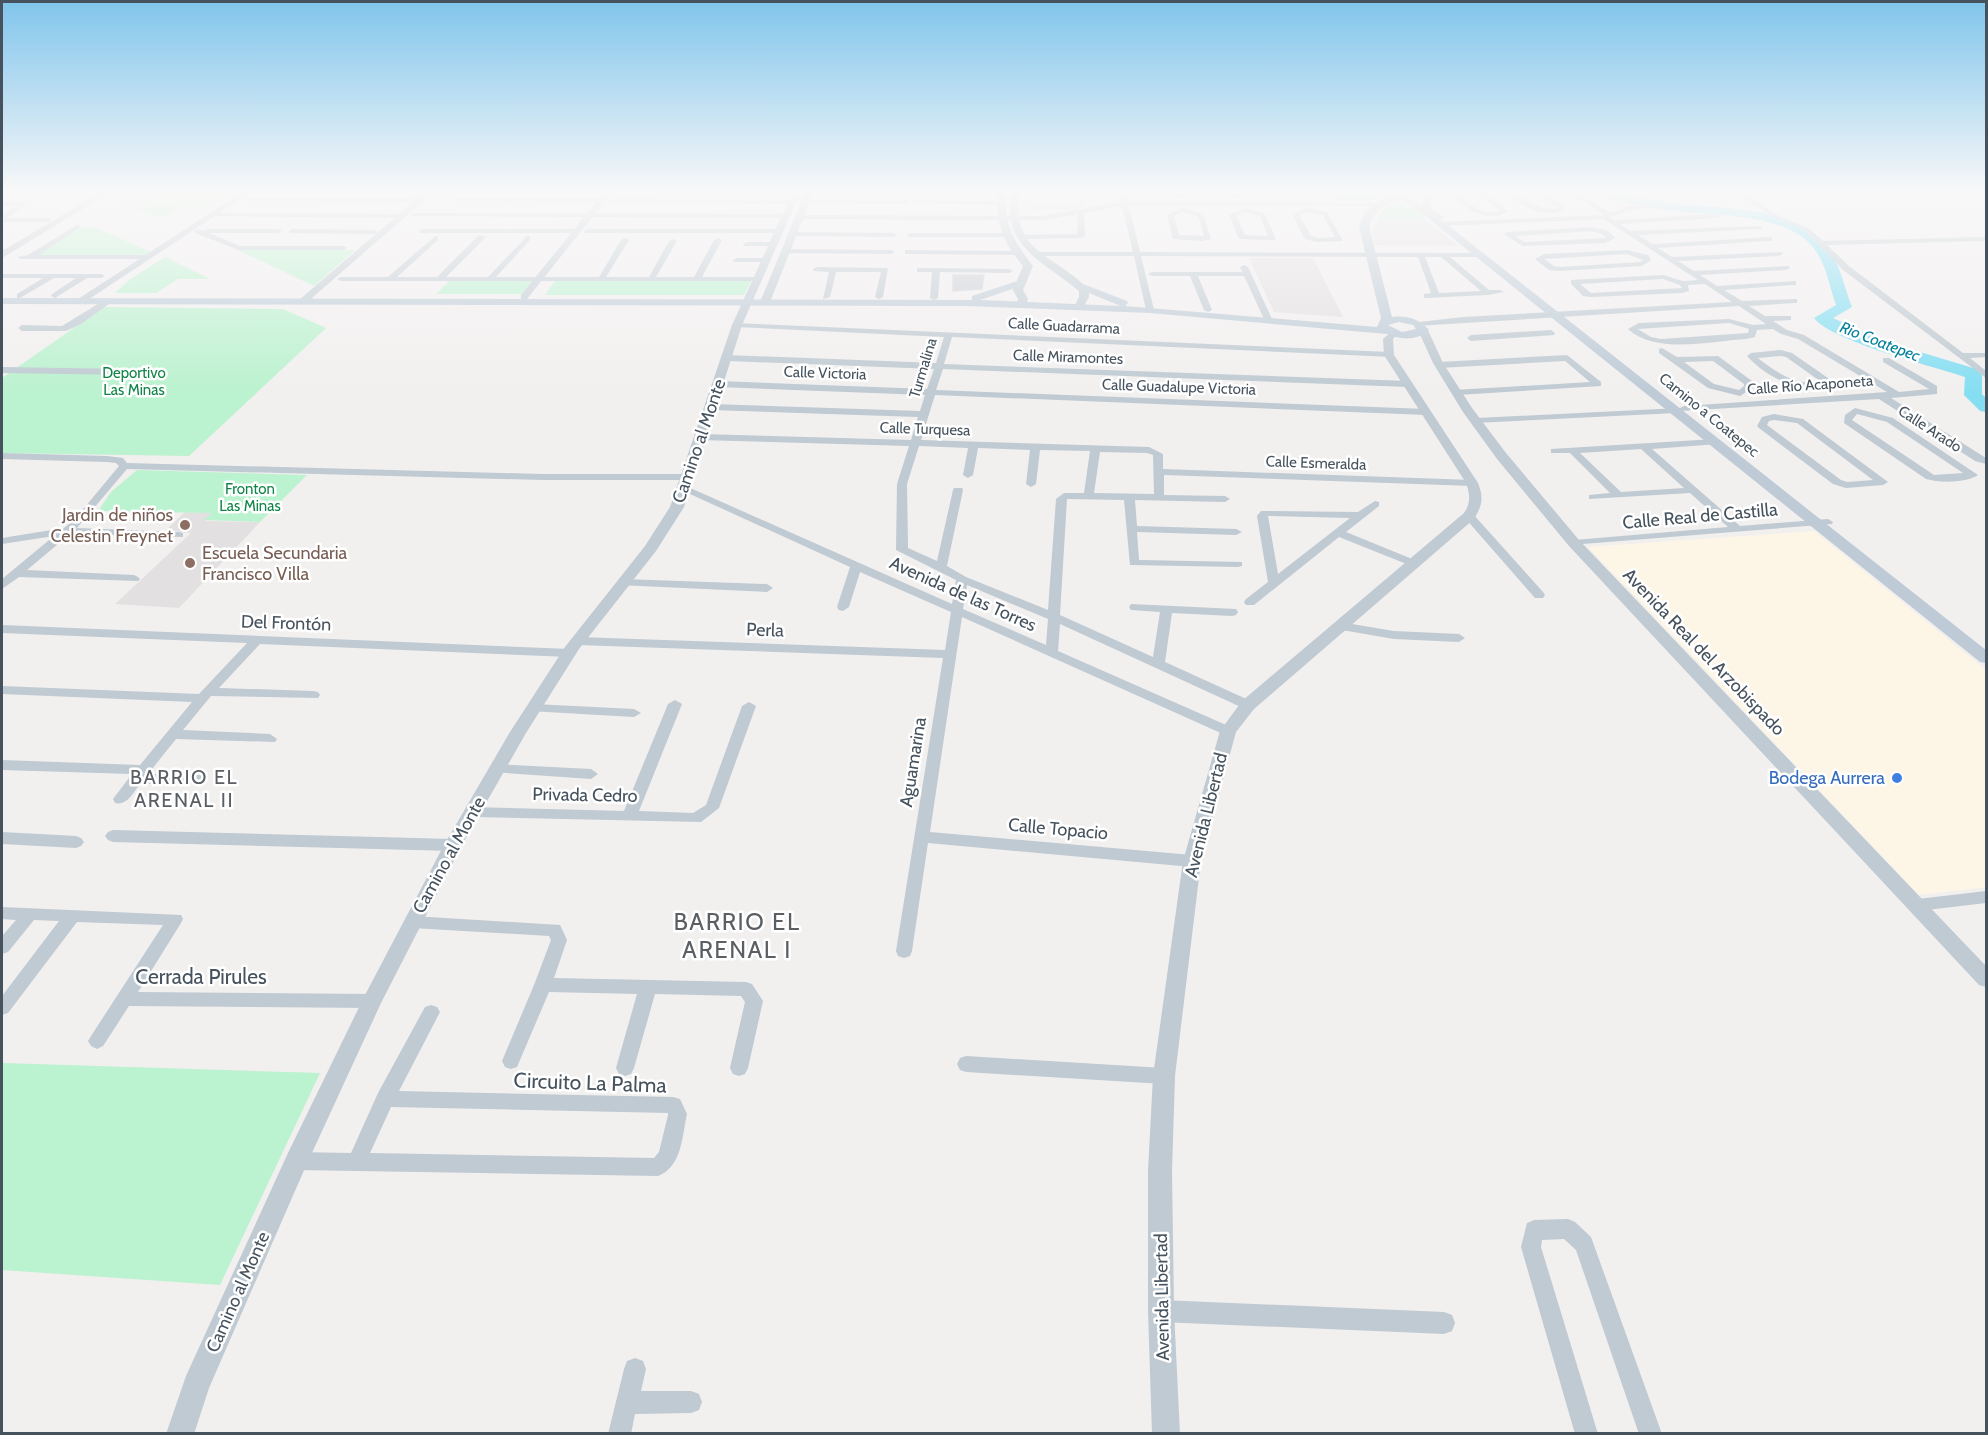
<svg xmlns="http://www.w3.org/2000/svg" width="1988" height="1435" font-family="Cabin,sans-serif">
	<rect width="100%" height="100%" fill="#f2efef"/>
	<!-- commercial -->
	<path fill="#fdf6e7" d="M1814,531l172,139v217l-67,8 -331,-348z"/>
	<!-- education -->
	<path fill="#e3e0e1" d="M114,191h49l-30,17 -28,-12z
		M1025,191h58l3,16 -8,3h-53z
		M1378,218l47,1 34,27 -84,-1 -3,-12z
		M1249,258h64l30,59 -69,-5z
		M185,512l28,1 -8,8 55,1 -81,86 -64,-4 76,-71 -25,-3z"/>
	<!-- green -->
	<path fill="#bbf2cf" d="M163,191h81l-11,8 -27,7h-22l-16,9 -10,2 -25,-9z
		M1398,203c10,1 19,6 27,12v4l-47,-1 7,-11z
		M94,227l57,25 -5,4 -109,-1 41,-27z
		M236,249l119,1 -41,36z
		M165,257l45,22h-32l-22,14h-41l14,-13z
		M449,281h83l-10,13h-86z
		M555,281h196l-7,14h-199z
		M104,307l179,2 43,19 -137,128 -187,-3v-75z
		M137,470l170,5 -47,47 -56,-2 8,-7 -114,-2 13,-19z
		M2,1063l318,10 -100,212 -218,-15z"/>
	<!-- water -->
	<path fill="#85def2" d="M1329,191h57l6,4 -19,5h-35z"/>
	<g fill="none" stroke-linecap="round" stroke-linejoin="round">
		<!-- river -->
		<path fill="#85def2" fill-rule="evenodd" d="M1587,191c29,0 57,8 86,12 44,6 111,3 146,34 19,17 24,47 33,70l-19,11 47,22 100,30 2,4v20l4,4v14l-6,-1 -16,-16 1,-18c-32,-11 -132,-35 -151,-59l22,-13c-7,-19 -10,-44 -25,-60 -29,-32 -96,-29 -136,-34 -29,-4 -58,-10 -86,-17z"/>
	</g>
	<!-- building -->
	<path fill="#cbced4" stroke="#d3d5db" stroke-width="1.5" d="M953,275h31l-2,14 -29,2z"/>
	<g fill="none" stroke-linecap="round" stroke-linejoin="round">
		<!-- minor -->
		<path fill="#bfcad2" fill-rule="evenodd" d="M1119,191h6l3,11 254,1 -2,3h-251l11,46 341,1 4,2 -1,2h-34l39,33h11l4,2 -16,3 -64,3v-4l7,-1 -13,-36 -277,-1 13,54 -4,2 -4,-2 -12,-54h-99l-4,-2 4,-2h98l-11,-46 -38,7 1,23 -4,2 -60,1 -4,-2 4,-2 56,-1 1,-20 -36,6 -243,-1 -3,-2 3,-2 243,1 79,-14zM1425,257h16l40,34 -42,2z
			M1158,191l19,4 15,-4 -3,5c-11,4 -23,4 -31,-5z
			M1218,191l21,4 16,-4 -3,4c-12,5 -25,5 -34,-4z
			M1455,191h6l1,8c12,8 23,16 38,12l-26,-20h7l27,20c-17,12 -36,1 -51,-10z
			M1504,191c20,0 31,23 54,17l-24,-17h7l25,17c-20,13 -47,-3 -62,-17z
			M1567,191h7l37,22c12,-5 29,-11 41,-6l-24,4 -18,6 4,3 104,-6 3,2 -3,2 -98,6 11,7 131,-5v2l-2,1 -122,6 14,9 120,-7v4h-3l-111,7 14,9 110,-5 1,2 -4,2 -101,5 16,10 95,-5 1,2 -4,2 -86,5 17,11 79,-5v4h-3l-69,5 18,11 55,-2v4h-3l-45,3 16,10h26v4l-18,1 14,9 17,5 95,57 30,-3 -46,-27v-4h6l48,28v8l-46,4 95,60v6l-11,-3 -96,-62 -199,12 -4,2 -202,10 -2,-2 5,-3 203,-10 4,-2 203,-14 -89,-53 -17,-5 -8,-5 -16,1 -2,7 -9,2c-35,2 -90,16 -118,-10l11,-6 90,-4 24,6 13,-1 -27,-18 -323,20v-4h3l44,-5 269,-15 -27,-18 -17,1 1,6 -7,2 -91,4 -8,-1 -12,-12v-4l92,-5 20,6 15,-1 -94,-61 -163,7 -3,-2 3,-2 164,-7zM1663,279l17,6 2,3 -91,5 -11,-9zM1729,323l20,6 -1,4 -87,6 -10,-2 -13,-8z
			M1735,191h7l33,23 33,14 14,13 164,-4v4l-159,4 22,21 114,87h23v4l-16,1 16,13v7l-143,-108 -39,-40 -33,-14z
			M245,198h168l3,2 -3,2 -170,-1z
			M456,198h146l3,2 -3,2 -148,-1z
			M611,199l182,1 3,2 -3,2 -184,-2z
			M805,200h101l3,2 -3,2 -103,-1z
			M916,200l83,1 3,2 -3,2 -85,-2z
			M2,202h22l3,2 -20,14h42l3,2 -3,2h-47v-7l14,-9h-14z
			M1183,208l20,6 8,25 -9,2 -29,-2 -6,-24zM1183,212l15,4 6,20 -25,-1 -5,-19z
			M1245,208l20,6 11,26 -37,-1 -10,-24zM1245,212l15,4 8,20 -23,-1 -9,-19z
			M1307,208l20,4 16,29 -26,1 -12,-3 -13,-25zM1307,212l16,3 12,22 -17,1 -7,-2 -12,-21z
			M213,213l190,1 3,2 -3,2 -192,-2z
			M413,213l373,1 3,2 -3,2 -375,-2z
			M77,225l4,2 -2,1 -40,27h108l4,2 -4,2h-126l-4,-2 11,-2z
			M1590,227l17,3 8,8 -10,5 -82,3 -19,-12 4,-2zM1590,231l12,3 4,4 -81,4 -10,-6z
			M198,229l6,2 3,-2h71l4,2 -4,2h-69l31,13h103l4,2 -4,2h-104l-44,-17 -1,-2z
			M293,229l81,1 4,2 -4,2 -84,-1 -1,-2z
			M423,229h155l4,2 -4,2h-158l-1,-2z
			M588,229h191l4,2 -4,2h-194l-1,-2z
			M793,232l100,1 4,2 -4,2 -103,-1 -1,-2z
			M911,233h95l4,2 -4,2h-98l-1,-2z
			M479,235l7,2 -40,40h42l39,-41h3v4l-34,37h103l22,-37 4,-2 4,2 -23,37h43l20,-36 4,-2 4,2 -21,36h38l20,-37 4,-2 4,2 -20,37h57l4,2 -4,2h-418l-4,-2 4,-2h47l47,-41h3v4l-41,37h40z
			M747,242h27l4,2 -4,2h-30l-1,-2z
			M786,249l105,1 4,2 -4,2 -108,-1v-4z
			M908,250l108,1 4,2 -4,2 -111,-1v-4z
			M1627,250l21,5 3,5 -9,6 -82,5 -11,-1 -14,-11 9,-5zM1627,254l16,6 -3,2 -80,5 -6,-1 -10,-7z
			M737,258h30l4,2 -4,2h-33l-1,-2z
			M1244,265l4,2 24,52 -1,2 -7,-2 -20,-43h-46l14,34 -4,2 -4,-2 -14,-34h-38l-4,-2 4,-2h90l-2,-5z
			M817,267l71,1 -5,29 -4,2 -4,-2 6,-25h-45l-6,25 -7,2 6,-27 -15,-1 -1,-2z
			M920,268l89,1 4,2 -4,2 -69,-1 -2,26 -4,2 -4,-2 2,-26h-15v-4z
			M2,274h99l4,2 -4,2h-14l-32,20 -4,-2 1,-2 24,-16h-22l-34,20h-3v-4l26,-16h-41z
			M106,299l7,2 -32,23 -15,7h-44l-4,-3 4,-3 40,1z
			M734,323l655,29 3,1v4l-440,-20 -8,27 464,17 5,3 -5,3 -465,-18 -7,21 490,19 5,3 -5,3 -491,-20 -14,45 228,7 14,7v15l309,11 5,3 -5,3 -308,-11v20l61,1 5,3 -5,3 -90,-2 2,26 99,3 6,3 -6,3 -99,-3 2,28 103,2v4l-4,1 -108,-2 -6,-65 -57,-1 -7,116 93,42 7,-45 -29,-2 -2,-3 2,-3 105,5 2,3 -2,3 -4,1 -60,-3 -7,49 88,40 2,3 -2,3h-10l-183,-84 -2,27 175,77 2,3 -7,5 -5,-2 -261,-117 -32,215 262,23 5,2 3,4 -3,4 -5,2 -264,-24 -16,108 -2,5 -6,2 -6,-2 -2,-5 47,-293 -365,-13 -6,-4 6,-4 367,13 6,-38 -91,-40 -11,35 -6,4 -4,-1 -2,-3 13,-40 -171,-78 5,-3 4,1 264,117 4,-24 -60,-30 1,-66 12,-38 -210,-6 -5,-3 5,-3 212,6 7,-23 -207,-7 -5,-3 5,-3 209,7 5,-16 -206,-8 -5,-3 5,-3 208,8 7,-20 -206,-8 -4,-3 4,-3 208,8 8,-26 -207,-10h-3zM919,446l49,2 -5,27 5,3 5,-3 5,-27 52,2 -4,34 5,3 5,-3 4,-34 50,1 -6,42h-20l-8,6 -8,111 -82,-33 -19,-11 16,-76 -1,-2h-8l-1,2 -16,71 -29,-13 -1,-64zM1100,452l47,1 6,2 1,39 -60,-1zM967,585l81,34 -2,26 -83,-36z
			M1551,330l4,3 -1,2 -83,6 -4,-3 4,-3z
			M1662,348l15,9 41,-1 34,25 2,6 -14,9 -32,-8 -49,-35v-4zM1713,361l31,23v2l-5,4 -25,-6 -30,-22z
			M1781,350l11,3 36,25 -1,7c-28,9 -61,-8 -80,-29l4,-3zM1781,356l5,1 34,24c-21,7 -46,-10 -62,-23z
			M1567,355l34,27v4l-144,9 -5,-3 2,-2 136,-8 -25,-21 -126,7 -4,-3 4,-3z
			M2,367l127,2 4,3 -4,3 -127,-2z
			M1855,408l38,10 85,57c-12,8 -38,8 -52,4l-82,-56 1,-8zM1857,414l30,8 76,51 -29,2 -82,-55z
			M1774,414l29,5 85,63 -5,3 -37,3 -13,-4 -74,-56 -2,-2 5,-9zM1774,420l23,3 76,57 -26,2 -6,-2 -74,-55 2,-4z
			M1715,439l5,3 -2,2 -66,5 88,77 88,-7 5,3 -1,2 -262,21 -2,-2 6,-3 154,-13 -38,-34 -101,6v-4l21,-2 -40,-40h-19v-4zM1641,449l43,39 -63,4 -41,-39z
			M2,453l105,3 16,2 4,5 415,11h146l5,3 -5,3h-146l-415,-11 -50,59 102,4 4,1v4l-113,-3 -43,36 107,5 4,2 2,2 -2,2 -119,-4 -17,12v-10l52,-43 -52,8v-6l62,-10 11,-9 44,-53 -3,-3 -9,-1 -105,-3z
			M1375,501l4,1v4l-33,26 71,29v4h-8l-70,-28 -85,68h-8l-2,-3 2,-3 22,-17 -11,-66 4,-5 97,1zM1268,516l82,2 -72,56z
			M1469,513l4,1 70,78 2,3 -2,3h-8l-70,-80v-4z
			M623,579l144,5 6,4 -6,4 -148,-7 -2,-2z
			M1340,622l54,9 65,3 6,4 -6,4 -65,-3 -58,-10 -2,-3z
			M2,625l567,24 6,4 -6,4 -309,-13 -41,44 94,3 5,1 2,3 -2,3 -107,-2 -28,34 87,4 7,5 -2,3 -99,-3 -28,35h48l5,1 2,4 -2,4 -61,1c-7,9 -13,22 -25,19l-2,-4 19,-25 -130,-4v-10l138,5 52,-63 -190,-8v-8l197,8 48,-51 -245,-10z
			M675,700l7,4 -43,107 54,2 13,-8 36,-99 7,-4 7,4 -37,102 -18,14 -229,-5 -5,-1 -2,-4 2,-4 5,-1 152,4 44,-107z
			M534,704l100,5 7,4 -7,4 -105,-6 -2,-3 2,-3z
			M496,764l95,5 7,5 -7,5 -100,-7 -2,-3 2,-3z
			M113,830l340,9 5,2 3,4 -3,4 -5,2 -340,-9 -5,-2 -3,-4 3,-4z
			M2,832l74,4 5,2 3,4 -3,4 -5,2 -74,-4z
			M1986,891v12l-68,8 -6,-2 -2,-4 2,-4 6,-2z
			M2,907l179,8 2,4 -2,4 -43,69 234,2 6,2 3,5 -3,5 -6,2 -243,-2 -26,40 -6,3 -6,-3 -3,-5 3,-5 72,-111 -86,-3 -69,91 -6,2v-19l57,-75 -25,-1 -26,32 -6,2v-18l14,-16 -14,-1z
			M412,916l148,9 7,15 -13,38 192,4 6,2 11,17 -15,67 -3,6 -6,2 -6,-2 -3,-6 15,-66 -4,-6 -86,-2 -21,74 -3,6 -6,2 -6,-2 -3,-6 21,-74 -88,-2 -32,75 -6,2 -6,-2 -3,-6 32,-76 17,-45 -2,-4 -137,-8 -6,-1 -2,-5 2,-5z
			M431,1005l6,2 3,5 -41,79 274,6 7,2 7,15c-5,22 -5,53 -29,62l-362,-6 -7,-3 -3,-6 3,-6 7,-3 55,1 27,-60 47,-86zM391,1107l277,6v2l-9,37 -5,6 -284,-5z
			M966,1056l198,12 6,2 3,6 -3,6 -6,2 -198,-12 -6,-2 -3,-6 3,-6z
			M1568,1219l7,3 16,15 71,197h-23l-63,-184 -12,-11 -22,1 -1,7 57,187h-23l-54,-187 6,-24 7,-3z
			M1161,1300l283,12 8,3 3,8 -3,8 -8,3 -283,-12 -8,-3 -3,-8 3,-8z
			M635,1358l8,3 3,8 -5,22h50l8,3 3,8 -3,8 -8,3 -56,1 -4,20h-23l16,-65 3,-8z"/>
		<!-- tertiary -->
		<path fill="#bfcad2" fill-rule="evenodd" d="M103,191h9l-110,67v-7z
			M244,191h9l-170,112 -8,-2z
			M426,191h9l-130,113h-6v-4z
			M605,191h8l-86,108h-6v-4z
			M793,191h8l-59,134 -58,182 -28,44 -77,98 -53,84 -64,112 -81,158 -76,165 -96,220 -15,46h-28l20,-58 102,-223 77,-158 79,-150 66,-113 55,-85 80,-101 25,-39 62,-182z
			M806,191h8l-44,111 -8,2 -2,-2z
			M998,191h8c-4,31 8,51 27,75l-10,24 5,9 -1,5 -5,3 -5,-3 1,-5 -5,-9 10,-24c-19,-22 -29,-45 -25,-75z
			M1012,191h8c-11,63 36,63 69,99v7l-7,12 -8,-2 5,-10v-6c-37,-31 -78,-43 -67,-100z
			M1387,191h9l48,26 -4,3 -15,-5z
			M1418,191h10l12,6 -7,2z
			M1419,328h8l16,35 29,45 34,45 73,87 407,426v21l-7,-2 -410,-439 -72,-87 -34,-47 -30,-49 -15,-33z
			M1393,330l5,3 -5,6 1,16 84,128c6,15 4,23 -4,36l-220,190 -18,23 -35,129 -26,215 -3,95 2,140 6,123h-28l-4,-123v-140l5,-95 30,-215 37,-130 22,-30 222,-188c7,-10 6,-19 2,-30l-82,-128 -1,-16z"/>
		<!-- secondary -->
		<path fill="#becbd7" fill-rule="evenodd" d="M1410,191h19l3,21 3,3 551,435v13l-6,-1 -551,-443 -6,-6 -2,-20c-22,8 -45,9 -52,34l23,90c14,-2 28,2 37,13 -12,11 -28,10 -42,4l-237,-21 -182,-7 -966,-2v-6l970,2v-4l48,-16 5,3 -1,2 -44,15 141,6 -47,-19v-4l4,-1 49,19 1,2 -3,3 252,21 4,-9 -22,-91 6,-16 12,-9zM1399,322l14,3 3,4 -14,3 -14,-7z"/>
	</g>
	<!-- sky -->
	<linearGradient id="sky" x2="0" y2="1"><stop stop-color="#80c5ec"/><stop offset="0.49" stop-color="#f9f8f8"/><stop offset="1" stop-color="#f9f8f8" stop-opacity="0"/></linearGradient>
	<rect width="1988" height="392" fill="url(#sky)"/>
	<!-- markers -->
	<g fill="#8d6e63" stroke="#fff" stroke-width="2">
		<circle cx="185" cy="525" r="6"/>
		<circle cx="190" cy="563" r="6"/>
	</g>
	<circle fill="#3f7fe0" stroke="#fff" stroke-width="2" cx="1897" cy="778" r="6"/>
	<g text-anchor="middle" stroke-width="5" stroke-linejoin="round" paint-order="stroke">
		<!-- far-street labels -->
		<g font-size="15" fill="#46535e" stroke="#fff">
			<text transform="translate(1064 326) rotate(3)" y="5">Calle Guadarrama</text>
			<text transform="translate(1068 357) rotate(2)" y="5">Calle Miramontes</text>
			<text transform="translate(923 368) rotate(-73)" y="5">Turmalina</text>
			<text transform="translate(825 373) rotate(2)" y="5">Calle Victoria</text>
			<text transform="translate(1810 385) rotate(-4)" y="5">Calle Río Acaponeta</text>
			<text transform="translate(1179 387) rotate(2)" y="5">Calle Guadalupe Victoria</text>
			<text transform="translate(1709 415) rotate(39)" y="5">Camino a Coatepec</text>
			<text transform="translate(925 429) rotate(2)" y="5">Calle Turquesa</text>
			<text transform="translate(1930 429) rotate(33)" y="5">Calle Arado</text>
			<text transform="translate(1316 463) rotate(2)" y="5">Calle Esmeralda</text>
		</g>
		<!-- far-park labels -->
		<g font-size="15" fill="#118548" stroke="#fff">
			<text x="134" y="378">Deportivo<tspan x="134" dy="17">Las Minas</tspan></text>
			<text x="250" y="494">Fronton<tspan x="250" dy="17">Las Minas</tspan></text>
		</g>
		<!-- far-water labels -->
		<g font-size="16" font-style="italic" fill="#05809b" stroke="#fff">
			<text transform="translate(1880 341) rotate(21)" y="6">Rio Coatepec</text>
		</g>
		<!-- street labels -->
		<g font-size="18" fill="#46535e" stroke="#fff">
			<text transform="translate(699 441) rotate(-71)" y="6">Camino al Monte</text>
			<text transform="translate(1700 516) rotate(-5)" y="6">Calle Real de Castilla</text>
			<text transform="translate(963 594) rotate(24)" y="6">Avenida de las Torres</text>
			<text transform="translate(286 623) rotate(2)" y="6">Del Frontón</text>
			<text transform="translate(765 630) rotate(2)" y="6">Perla</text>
			<text transform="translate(1704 652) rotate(46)" y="6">Avenida Real del Arzobispado</text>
			<text transform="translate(913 762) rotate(-81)" y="6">Aguamarina</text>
			<text transform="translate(585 795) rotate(1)" y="6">Privada Cedro</text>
			<text transform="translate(1206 815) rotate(-76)" y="6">Avenida Libertad</text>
			<text transform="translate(1058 829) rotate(5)" y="6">Calle Topacio</text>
			<text transform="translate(449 855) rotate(-61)" y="6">Camino al Monte</text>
			<text transform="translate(238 1292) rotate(-66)" y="6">Camino al Monte</text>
			<text transform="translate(1162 1297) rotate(-91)" y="6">Avenida Libertad</text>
		</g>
		<!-- education labels -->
		<g font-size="18" fill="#785e54" stroke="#fff" text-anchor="end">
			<text x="173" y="521">Jardin de niños<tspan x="173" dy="21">Celestin Freynet</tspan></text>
			<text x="202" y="559" text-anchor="start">Escuela Secundaria<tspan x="202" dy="21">Francisco Villa</tspan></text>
		</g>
		<!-- shop labels -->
		<g font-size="18" fill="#366cbe" stroke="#fff" text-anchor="end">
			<text x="1885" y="784">Bodega Aurrera</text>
		</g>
		<!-- neighbourhood labels -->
		<g font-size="20" letter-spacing="1.5" fill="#5b5f64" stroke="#fff">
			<text x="184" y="784">BARRIO EL<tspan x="184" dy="23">ARENAL II</tspan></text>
		</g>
		<!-- near-street labels -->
		<g font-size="21" fill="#46535e" stroke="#fff">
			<text x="201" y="984">Cerrada Pirules</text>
			<text transform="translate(590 1083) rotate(2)" y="7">Circuito La Palma</text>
		</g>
		<!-- near-neighbourhood labels -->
		<g font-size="24" letter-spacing="1.5" fill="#5b5f64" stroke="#fff">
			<text x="737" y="930">BARRIO EL<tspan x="737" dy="28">ARENAL I</tspan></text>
		</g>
	</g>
	<!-- border -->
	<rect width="1988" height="1435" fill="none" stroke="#46535e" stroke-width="6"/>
</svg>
